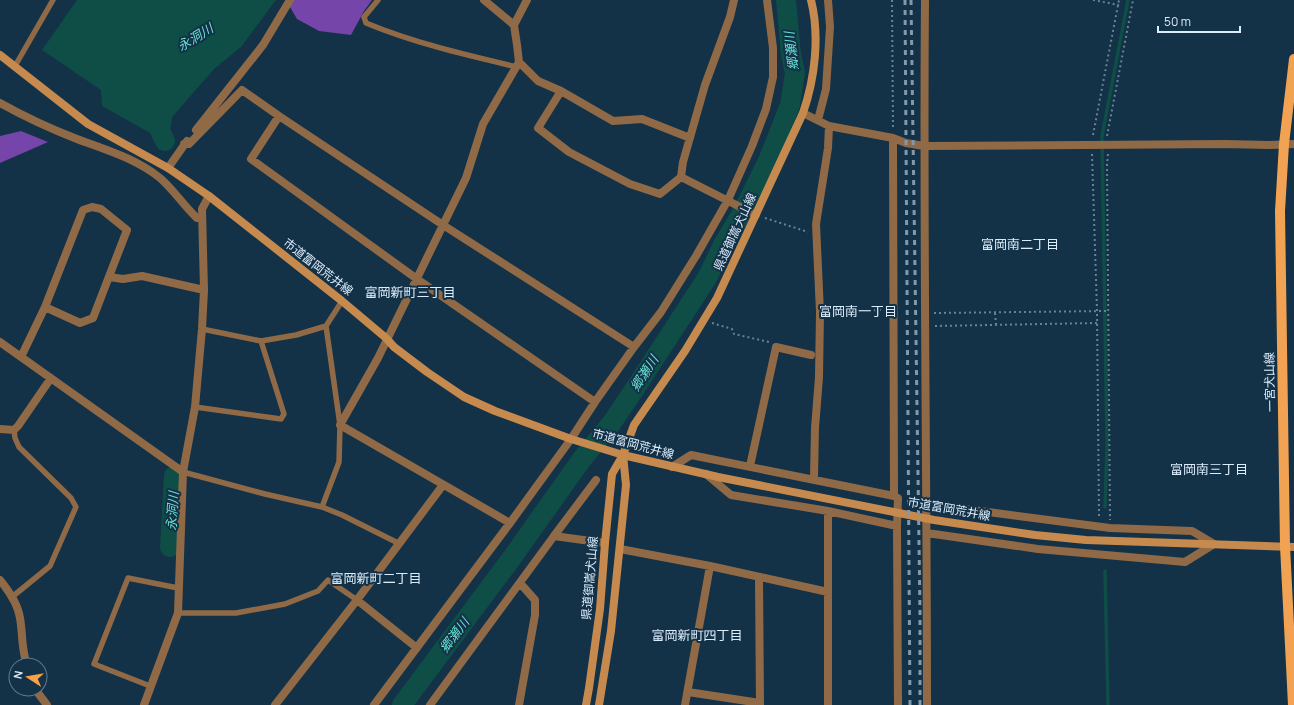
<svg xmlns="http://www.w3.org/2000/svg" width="1294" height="705" font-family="Manrope,'Noto Sans JP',sans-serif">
	<rect width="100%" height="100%" fill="#133147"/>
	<!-- forest -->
	<path fill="#7645a9" d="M286,0h86l-8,11 -13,24 -32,-4 -22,-12z
		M21,131l27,11 -48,21v-27z"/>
	<!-- water -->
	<path fill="#0e4e47" d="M77,0h199l-35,47 -27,22 -54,62 -8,3 -50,-28 -1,-16 -59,-40z"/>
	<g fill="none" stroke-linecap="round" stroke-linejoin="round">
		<!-- stream -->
		<path stroke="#0e4e47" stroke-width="3.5" d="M1105,507l2,-62 -5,-309 26,-136
			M1105,571l3,134"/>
		<!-- river -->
		<path stroke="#0e4e47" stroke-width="20" d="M164,104l-4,27 5,10
			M170,547l4,-71
			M402,705l109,-146 71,-100 29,-35 25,-37 71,-109 17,-35 19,-32 25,-50 22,-56 5,-32 -4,-19 -5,-54"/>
		<!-- path -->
		<path stroke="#6a8295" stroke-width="2" stroke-dasharray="2 3" stroke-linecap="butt" d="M892,0l1,129
			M1093,0l26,5
			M1093,135l26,-135
			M1107,136l26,-136
			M1092,154l5,157 2,206
			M1108,154l-1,11 3,355
			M765,218l43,14
			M829,311l56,-1
			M934,313l174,-2
			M995,313l1,12
			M712,323l20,6 2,5 35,8
			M935,326l162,-3"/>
		<!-- lane -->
		<path stroke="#906a46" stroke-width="5.5" d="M378,0l-14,17 2,6c48,20 100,32 151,44
			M15,66l38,-66
			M202,329l59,12 35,-6 30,-9 16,-25
			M195,407l86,12 3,-5 -23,-73
			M183,472l82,22 57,13 20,8 56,28
			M322,507l17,-45 1,-37 -14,-99
			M12,597l38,-31 26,-59 -5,-9 -52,-51 -4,-9 -1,-8
			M178,613h58l49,-9 33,-13 10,-11 29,20
			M150,686l-56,-22 34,-86 50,10"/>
		<!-- street -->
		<path stroke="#906a46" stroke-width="8" d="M484,0l30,25
			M527,0l-13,25 3,20 2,17 19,19 23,10 52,30 29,-2 48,19
			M925,0c-2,235 2,470 2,705
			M561,91l-23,37 31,24 61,32 30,10 21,-17 2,-15 22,-77 25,-68 4,-17
			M0,103c25,14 51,26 77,36 29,11 58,19 83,39 13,11 24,28 37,40h5
			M803,113l26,13 64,12 13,5 18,3 301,-2 44,1 25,-1
			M279,116l164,109 191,122
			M818,120l8,-31 4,-62 -2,-27
			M196,130l67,-85 27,-45
			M893,138l1,358
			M184,144h5l53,-54 37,26 -28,43 166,120 178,123
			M168,168l19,-27
			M681,177l75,38
			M109,277l14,2 19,-3 62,14
			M0,342l183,130
			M21,357l24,-50 38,-97 9,-3 9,2 26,21 -34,88 -13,5 -35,-16
			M0,429l14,1 4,-4 33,-48
			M750,466l26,-119 35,8
			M672,467l19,-12 203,41 4,2 -1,28 1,179
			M706,474l25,21 97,16 69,15
			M814,478l1,-50 4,-51 1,-65 -4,-88 12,-76 1,-22
			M927,504l183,24 82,3 22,13 -29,18 -147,-13 -111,-16
			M828,511v194
			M510,523l-170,-98 38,-67 88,-180 17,-54 36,-62
			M554,536l42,-56
			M620,549l90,17 118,26
			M759,578l1,127
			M0,580c9,11 18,24 20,38 3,17 1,30 7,47
			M357,600l60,48
			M35,689l12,16
			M688,692l72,11
			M144,705l34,-92 5,-141 12,-65 7,-78 2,-39 -2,-81 7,-13
			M275,705l82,-105 86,-115
			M374,705l136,-182 61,-84 24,-37 39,-55 27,-35 35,-56 32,-56 24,-54 14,-37 7,-32v-29l-6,-48
			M430,705l124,-169 51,7
			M519,705l16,-90v-15l-15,-17
			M685,705l25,-139"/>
		<!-- secondary -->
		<path stroke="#c78a4e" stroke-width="8" d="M0,55l88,69 80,44 41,28 133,105 44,37 8,9 33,25 37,25 31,14 76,28 52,16 95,22 216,43 101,15 51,5 208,7
			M586,705l3,-17 11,-79 5,-66 7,-69 11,-19 11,-30 51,-74 32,-53 86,-185c12,-35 17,-77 8,-113
			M599,705l12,-74 15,-146 -3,-30"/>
		<!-- primary -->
		<path stroke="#f1a353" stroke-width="10" d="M1293,705l-8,-159 -5,-335 4,-67 10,-85"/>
		<!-- rail -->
		<path stroke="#8299ab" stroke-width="3" stroke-dasharray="5 5" stroke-linecap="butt" d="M905,0l5,705
			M911,0l9,611v94"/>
	</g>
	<g text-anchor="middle" stroke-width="4" stroke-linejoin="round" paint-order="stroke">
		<!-- street labels -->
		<g font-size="12" fill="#dbecfb" stroke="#133147">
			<text transform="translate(735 232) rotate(-65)" y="4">県道御嵩犬山線</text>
			<text transform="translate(318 267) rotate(38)" y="4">市道富岡荒井線</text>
			<text transform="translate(1270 382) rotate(-91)" y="4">一宮犬山線</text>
			<text transform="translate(633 444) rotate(15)" y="4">市道富岡荒井線</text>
			<text transform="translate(949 509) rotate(10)" y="4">市道富岡荒井線</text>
			<text transform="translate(590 578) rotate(-85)" y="4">県道御嵩犬山線</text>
		</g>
		<!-- water labels -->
		<g font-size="13" font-style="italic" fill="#69e2d2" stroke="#133147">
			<text transform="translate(195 37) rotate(-32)" y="5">永洞川</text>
			<text transform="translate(791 51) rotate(-97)" y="5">郷瀬川</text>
			<text transform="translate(644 373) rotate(-57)" y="5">郷瀬川</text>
			<text transform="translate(172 511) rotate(-86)" y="5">永洞川</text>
			<text transform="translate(454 635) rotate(-53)" y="5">郷瀬川</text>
		</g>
		<!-- neighbourhood labels -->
		<g font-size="13" fill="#dbecfb" stroke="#133147">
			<text x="1020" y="249">富岡南二丁目</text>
			<text x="410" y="297">富岡新町三丁目</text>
			<text x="858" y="316">富岡南一丁目</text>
			<text x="1209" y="474">富岡南三丁目</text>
			<text x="376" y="583">富岡新町二丁目</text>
			<text x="697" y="640">富岡新町四丁目</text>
		</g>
	</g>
	<!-- north arrow -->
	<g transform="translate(28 677) rotate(282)"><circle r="19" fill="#133147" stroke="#637c8f"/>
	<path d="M0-3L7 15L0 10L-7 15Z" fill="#f7a248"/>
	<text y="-6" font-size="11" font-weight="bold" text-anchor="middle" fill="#dbecfb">N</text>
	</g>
	<!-- scale -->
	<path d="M1158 26v6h82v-6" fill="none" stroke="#dbecfb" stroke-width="2"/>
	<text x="1164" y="26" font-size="12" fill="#dbecfb" stroke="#133147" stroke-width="3" paint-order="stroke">50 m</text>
</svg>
